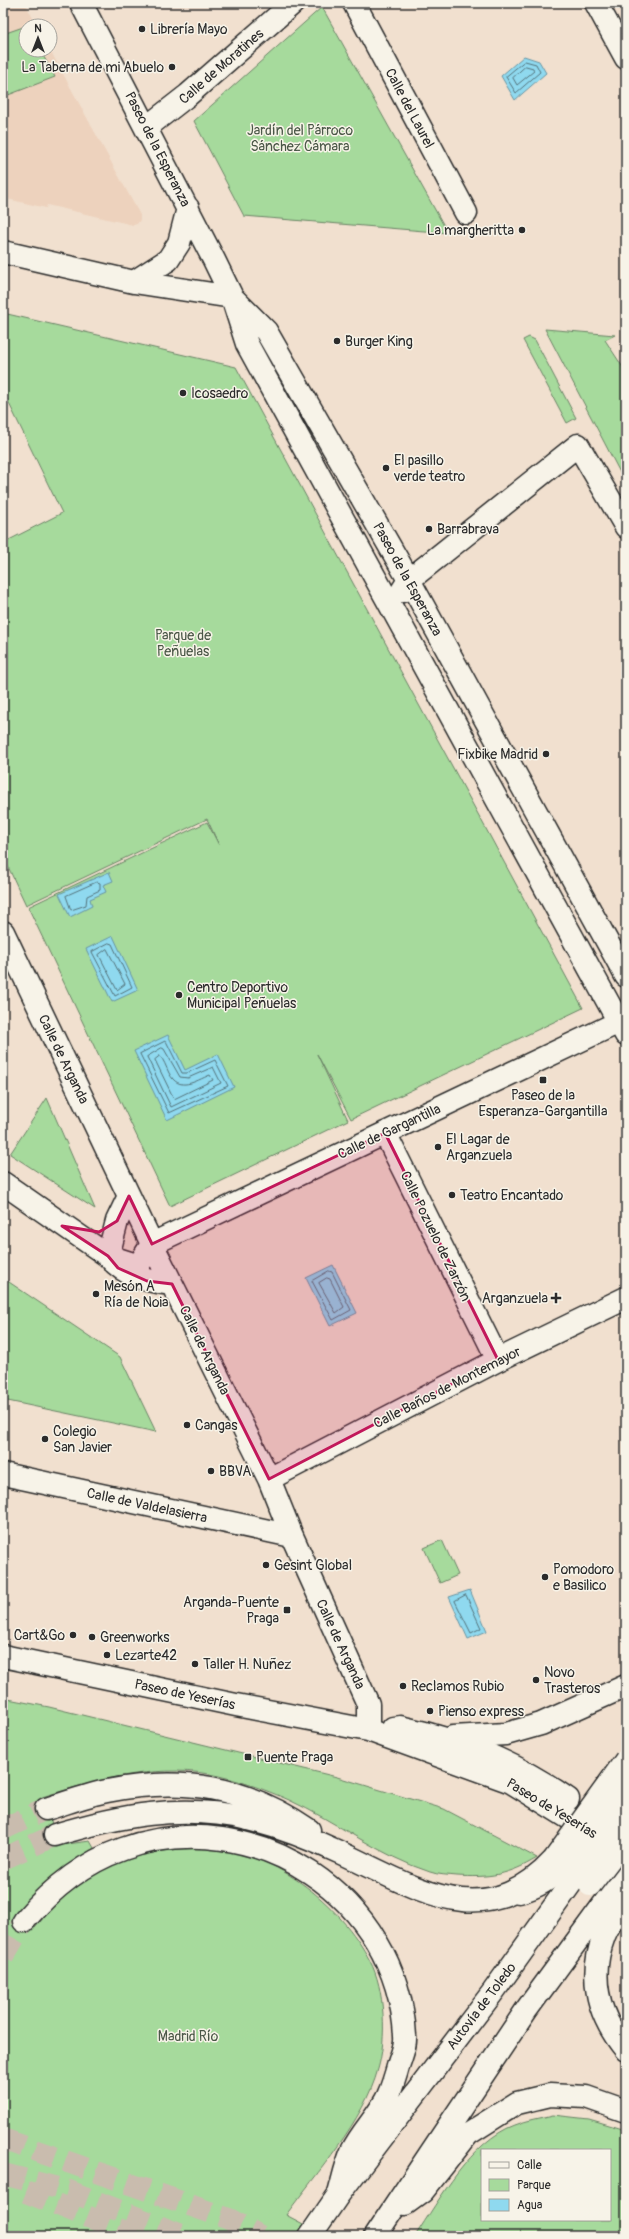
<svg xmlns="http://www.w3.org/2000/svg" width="629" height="2239" font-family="Pangolin,sans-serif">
	<rect width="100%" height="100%" fill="#f1e0cf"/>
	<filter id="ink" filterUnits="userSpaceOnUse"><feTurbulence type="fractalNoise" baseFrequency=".025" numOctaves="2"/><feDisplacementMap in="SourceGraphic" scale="8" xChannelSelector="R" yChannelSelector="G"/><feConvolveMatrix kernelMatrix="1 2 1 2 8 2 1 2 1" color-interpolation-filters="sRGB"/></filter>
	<g filter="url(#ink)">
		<!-- built -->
		<path fill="#edd2bd" d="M3,3h22l12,23h-11v24h24l90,165v5l-3,4 -4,1 -86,-20 -1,3 -43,-10z"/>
		<!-- green -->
		<path fill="#a6da9c" stroke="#688264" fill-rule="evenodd" d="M322,7l126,226 -204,-17 -50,-95z
			M26,26v24h14l15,27 -52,20v-63z
			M3,313l233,54 347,641 -232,111 -34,-65 31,66 -178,86 -142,-299 179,-85 12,23 -12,-26 -181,86 -23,-49v-313l59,-30 -59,-122z
			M545,329l70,6 -10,5 21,32v112z
			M529,337l6,3 41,78 -9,5 -44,-83z
			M47,1098l48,111 -85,-55z
			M3,1278l117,79 36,75 -153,-32z
			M442,1540l16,35 -18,8 -16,-35z
			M3,1698l46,9 288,70 107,32 93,49c-28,17 -48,20 -80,18 -9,-1 -19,-1 -27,-4 -50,-16 -93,-50 -141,-72 -25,-11 -53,-21 -80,-26 -56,-10 -114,7 -167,23l18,48 30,-4 4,7c-29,19 -58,37 -79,67l20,13c8,-9 15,-20 24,-29 5,-6 13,-9 20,-14 8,-5 17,-12 26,-16 28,-15 66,-21 98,-21 67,-1 138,56 167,113 15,28 17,78 8,108 -14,52 -61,103 -92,146l40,21h-323z
			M553,2115l36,4 37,11v106h-211c25,-37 56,-95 100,-111 12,-5 26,-7 38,-10zM482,2150h128v70h-128z"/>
		<!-- water -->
		<path fill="#8fd9ef" stroke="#6793a1" d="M524,56l15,5 7,12 -31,27 -14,-24z
			M109,872l4,9 -10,4 3,7 -16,7 2,7 -22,11 -11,-23z
			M113,936l25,54 -26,12 -26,-53z
			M168,1035l17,35 33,-16 16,33 -67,33 -33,-69z
			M333,1265l24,48 -27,13 -24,-48z
			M470,1590l17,41 -19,8 -19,-42z"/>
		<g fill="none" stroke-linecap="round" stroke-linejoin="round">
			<!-- shore -->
			<path stroke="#537179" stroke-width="1" d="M525,61l11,3 4,8 -24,21 -10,-16z
				M526,66l7,2 1,3 -17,14 -4,-7z
				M97,882l3,1v7l-13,6 -1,9 -15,5 -5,-14z
				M109,943l3,1 20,43 -17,9 -23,-44z
				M107,949l18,35 -8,6 -18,-35z
				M166,1041l16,32h5l28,-13 13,26 -59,27 -29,-59z
				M162,1048l2,1 16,28 8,1 25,-11 8,16 -50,24 -24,-50z
				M160,1056c4,4 6,11 9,17 10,20 26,8 41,2l3,5 -39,19 -19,-39z
				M329,1271l3,1 19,38 -18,10 -21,-39z
				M327,1278l3,1 14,28 -8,6 -17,-30z
				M466,1595l15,33 -10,5 -16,-32z"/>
			<!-- highway-tunnel -->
			<path stroke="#c9bcae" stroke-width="22" stroke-dasharray="22 11" stroke-linecap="butt" d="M3,1829l43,-20
				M3,1859l52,-24
				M3,1957l21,-36
				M3,2139l226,80 31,17
				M3,2174l66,17 115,45
				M26,2192l110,44"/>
			<!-- minor casing -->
			<g stroke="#2b2b2b" stroke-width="25">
				<path id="minor" d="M81,3l133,257 18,37 15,47 379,691
					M354,3l112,210
					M596,3l30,55
					M147,127l41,-32 105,-92
					M3,252l131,30 98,15
					M134,282l34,-22 11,-17 9,-35
					M234,299l32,32 143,249 217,396
					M402,591l7,-11 169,-135 48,82
					M3,932l149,312 117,235 23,57 76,168v26
					M385,1133l113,227
					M3,1183l105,73c18,21 38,25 64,28
					M129,1196l-12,25 -9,35 25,8 7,-1 12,-19
					M152,1244l467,-222 7,-5
					M3,1474l289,62
					M269,1479l229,-119 128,-62
					M3,1656l233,49 132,25 143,52 85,53
					M393,1728l7,-1c64,14 114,35 168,72
					M453,1737l53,-3 35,-10 85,-38"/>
			</g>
			<!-- major casing -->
			<g stroke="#2b2b2b" stroke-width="25">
				<path id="major" d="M519,1892c19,-5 31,-13 45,-26"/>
			</g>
			<!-- highway casing -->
			<g stroke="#2b2b2b" stroke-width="25">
				<path id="highway" d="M46,1809c20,-6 41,-14 61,-18 76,-15 138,-5 202,39
					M55,1835c63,-19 127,-32 193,-16 32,8 63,20 93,34 76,35 143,83 213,7
					M626,1899c-7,11 -17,24 -22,37 -16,42 -6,80 22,114
					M24,1921c27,-32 59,-58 99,-72 131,-47 275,48 282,187 1,9 -3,18 -6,27 -3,11 -6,22 -11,33 -9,19 -26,35 -36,55 -6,13 -9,29 -13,43
					M405,2204l18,-13 45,-57 49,-31 33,-8 36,2 40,14
					M310,2236l29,-42 154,-202 83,-116
					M375,2236l152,-227 99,-135"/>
			</g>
			<!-- minor -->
			<use href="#minor" stroke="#f7f3e8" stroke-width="22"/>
			<!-- major -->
			<use href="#major" stroke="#f7f3e8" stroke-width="22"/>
			<!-- highway -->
			<use href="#highway" stroke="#f7f3e8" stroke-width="22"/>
			<!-- major-bridge casing -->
			<g stroke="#2b2b2b" stroke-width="25" stroke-linecap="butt">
				<path id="major-bridge" d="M564,1866l62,-84
					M590,1885l36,-47"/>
			</g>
			<!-- highway-bridge casing -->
			<g stroke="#2b2b2b" stroke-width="25" stroke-linecap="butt">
				<path id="highway-bridge" d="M554,1860l72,-100
					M576,1876l50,-70"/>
			</g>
			<!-- major-bridge -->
			<use href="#major-bridge" stroke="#f7f3e8" stroke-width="22"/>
			<!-- highway-bridge -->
			<use href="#highway-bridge" stroke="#f7f3e8" stroke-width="22"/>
		</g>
	</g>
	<!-- marked area -->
	<path fill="#c2185b" fill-opacity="0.2" stroke="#c2185b" stroke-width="3" stroke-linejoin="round" d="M385,1133l113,227 -229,119 -97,-195 -25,-3 -29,-13 -10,-12 -46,-30 37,6 18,-11 12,-25 23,48z"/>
	<!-- markers -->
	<g fill="#2b2b2b" stroke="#f7f3e8" stroke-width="1.5">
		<circle cx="142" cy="29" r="4"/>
		<circle cx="172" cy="67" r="4"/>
		<circle cx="522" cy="230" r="4"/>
		<circle cx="337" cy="341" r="4"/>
		<circle cx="183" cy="393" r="4"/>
		<circle cx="386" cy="468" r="4"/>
		<circle cx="429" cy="529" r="4"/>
		<circle cx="546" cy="754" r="4"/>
		<circle cx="179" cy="995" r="4"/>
		<rect x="539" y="1076" width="8" height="8" rx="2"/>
		<circle cx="438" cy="1147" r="4"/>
		<circle cx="452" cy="1195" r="4"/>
		<circle cx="96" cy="1294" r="4"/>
		<path d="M554 1292h4v4h4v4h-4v4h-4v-4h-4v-4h4z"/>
		<circle cx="187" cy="1425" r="4"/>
		<circle cx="45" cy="1439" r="4"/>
		<circle cx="211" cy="1471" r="4"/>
		<circle cx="266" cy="1565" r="4"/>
		<circle cx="545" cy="1577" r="4"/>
		<rect x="283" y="1606" width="8" height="8" rx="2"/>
		<circle cx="73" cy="1635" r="4"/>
		<circle cx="92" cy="1637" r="4"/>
		<circle cx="107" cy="1655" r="4"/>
		<circle cx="195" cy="1664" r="4"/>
		<circle cx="536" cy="1680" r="4"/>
		<circle cx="403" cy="1686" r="4"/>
		<circle cx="430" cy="1711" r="4"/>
		<rect x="244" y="1753" width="8" height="8" rx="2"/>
	</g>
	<g text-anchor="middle" stroke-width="3" stroke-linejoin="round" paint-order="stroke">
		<!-- poi labels -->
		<g font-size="14" fill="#2b2b2b" stroke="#f7f3e8" text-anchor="start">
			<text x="150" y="34">Librería Mayo</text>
			<text x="164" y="72" text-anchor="end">La Taberna de mi Abuelo</text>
			<text x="514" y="235" text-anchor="end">La margheritta</text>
			<text x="345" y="346">Burger King</text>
			<text x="191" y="398">Icosaedro</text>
			<text x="394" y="465">El pasillo<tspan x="394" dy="16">verde teatro</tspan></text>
			<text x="437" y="534">Barrabrava</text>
			<text x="538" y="759" text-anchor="end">Fixbike Madrid</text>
			<text x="187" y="992">Centro Deportivo<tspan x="187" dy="16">Municipal Peñuelas</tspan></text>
			<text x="543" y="1100" text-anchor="middle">Paseo de la<tspan x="543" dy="16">Esperanza-Gargantilla</tspan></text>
			<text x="446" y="1144">El Lagar de<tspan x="446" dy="16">Arganzuela</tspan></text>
			<text x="460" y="1200">Teatro Encantado</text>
			<text x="104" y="1291">Mesón A<tspan x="104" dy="16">Ría de Noia</tspan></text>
			<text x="548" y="1303" text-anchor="end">Arganzuela</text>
			<text x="195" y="1430">Cangas</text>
			<text x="53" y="1436">Colegio<tspan x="53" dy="16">San Javier</tspan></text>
			<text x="219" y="1476">BBVA</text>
			<text x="274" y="1570">Gesint Global</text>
			<text x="553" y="1574">Pomodoro<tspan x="553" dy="16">e Basilico</tspan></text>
			<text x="279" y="1607" text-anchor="end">Arganda-Puente<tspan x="279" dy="16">Praga</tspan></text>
			<text x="65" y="1640" text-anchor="end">Cart&amp;Go</text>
			<text x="100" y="1642">Greenworks</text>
			<text x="115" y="1660">Lezarte42</text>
			<text x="203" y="1669">Taller H. Nuñez</text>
			<text x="544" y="1677">Novo<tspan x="544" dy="16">Trasteros</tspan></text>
			<text x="411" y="1691">Reclamos Rubio</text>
			<text x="438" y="1716">Pienso express</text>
			<text x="256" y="1762">Puente Praga</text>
		</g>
		<!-- street labels -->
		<g font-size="14" fill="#2b2b2b" stroke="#f7f3e8">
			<text transform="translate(221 66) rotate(-41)" y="5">Calle de Moratines</text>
			<text transform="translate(410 108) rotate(62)" y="5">Calle del Laurel</text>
			<text transform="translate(158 149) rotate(63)" y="5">Paseo de la Esperanza</text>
			<text transform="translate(408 579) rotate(61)" y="5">Paseo de la Esperanza</text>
			<text transform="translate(64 1059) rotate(64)" y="5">Calle de Arganda</text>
			<text transform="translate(389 1131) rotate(-25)" y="5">Calle de Gargantilla</text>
			<text transform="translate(436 1236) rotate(64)" y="5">Calle Pozuelo de Zarzón</text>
			<text transform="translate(205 1350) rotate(64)" y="5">Calle de Arganda</text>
			<text transform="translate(447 1387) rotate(-27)" y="5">Calle Baños de Montemayor</text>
			<text transform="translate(147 1505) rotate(12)" y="5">Calle de Valdelasierra</text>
			<text transform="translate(341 1644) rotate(65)" y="5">Calle de Arganda</text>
			<text transform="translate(185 1694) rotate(12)" y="5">Paseo de Yeserías</text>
			<text transform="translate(552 1808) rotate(31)" y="5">Paseo de Yeserías</text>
			<text transform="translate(481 2006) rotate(-53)" y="5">Autovía de Toledo</text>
		</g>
		<!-- park labels -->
		<g font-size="14" fill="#4a5747" stroke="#f7f3e8">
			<text x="300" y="135">Jardín del Párroco<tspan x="300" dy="16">Sánchez Cámara</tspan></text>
			<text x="183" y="640">Parque de<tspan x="183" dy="16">Peñuelas</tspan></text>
			<text x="188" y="2041">Madrid Río</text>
		</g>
	</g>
	<!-- margin -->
	<rect width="629" height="2239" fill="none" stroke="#f7f3e8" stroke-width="16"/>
	<rect x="8" y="8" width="613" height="2223" fill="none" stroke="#2b2b2b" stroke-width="1.5" filter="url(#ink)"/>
	<!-- legend -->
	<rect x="481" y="2149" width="130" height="72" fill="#f7f3e8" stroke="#a5a39c"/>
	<rect x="489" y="2162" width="20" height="6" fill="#f7f3e8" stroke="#a5a39c"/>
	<text x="517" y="2169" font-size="12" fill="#2b2b2b">Calle</text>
	<rect x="489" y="2179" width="20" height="12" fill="#a6da9c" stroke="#a5a39c"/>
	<text x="517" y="2189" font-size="12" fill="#2b2b2b">Parque</text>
	<rect x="489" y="2199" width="20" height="12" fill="#8fd9ef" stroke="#a5a39c"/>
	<text x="517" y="2209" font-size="12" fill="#2b2b2b">Agua</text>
	<!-- north arrow -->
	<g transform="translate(38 38)"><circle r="19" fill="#f7f3e8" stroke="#a5a39c"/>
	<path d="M0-3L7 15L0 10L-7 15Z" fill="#2b2b2b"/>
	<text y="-6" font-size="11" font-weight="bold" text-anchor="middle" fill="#2b2b2b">N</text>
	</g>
</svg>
